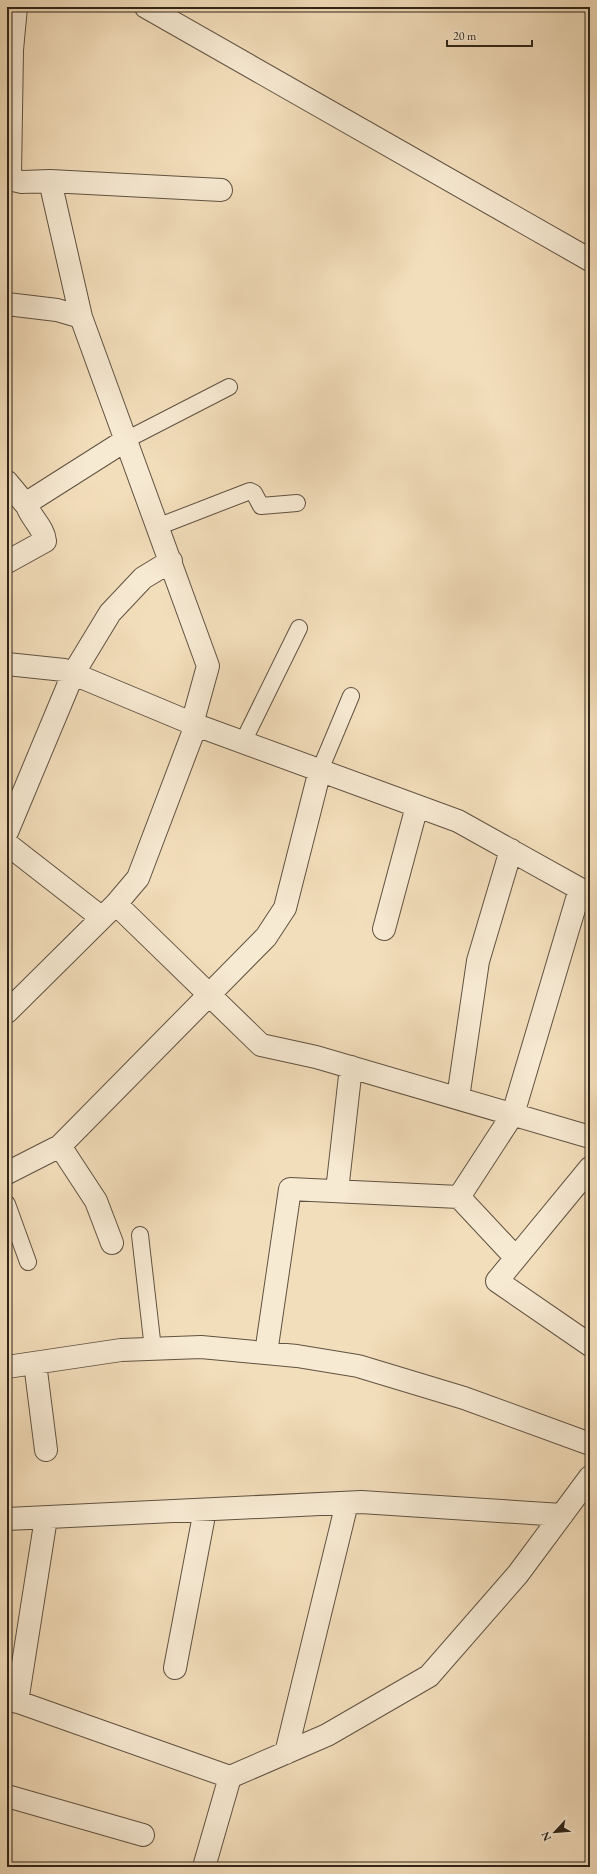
<svg xmlns="http://www.w3.org/2000/svg" width="597" height="1874" font-family="'EB Garamond',serif">
	<rect width="100%" height="100%" fill="#f3debb"/>
	<filter id="stains"><feTurbulence type="fractalNoise" baseFrequency=".005" numOctaves="4"/><feColorMatrix values="0 0 0 0 .2 0 0 0 0 .09 0 0 0 0 .02 0 0 0 .5 -.17"/></filter>
	<radialGradient id="worn" r=".72"><stop offset=".6" stop-color="#630" stop-opacity="0"/><stop offset="1" stop-color="#630" stop-opacity=".3"/></radialGradient>
	<g fill="none" stroke-linecap="round" stroke-linejoin="round">
		<!-- lane casing -->
		<g stroke="#605242" stroke-width="18">
			<path id="lane" d="M126,440l103,-53
				M157,527l93,-36 4,2 7,13 36,-3
				M243,742l56,-114
				M320,770l31,-74
				M7,1204l21,58
				M140,1235l13,114"/>
		</g>
		<!-- street casing -->
		<g stroke="#605242" stroke-width="24">
			<path id="street" d="M16,7l-4,43 -2,124 3,6 9,2 28,-1 31,136 127,349 -16,58
				M146,7l444,253
				M50,181l171,9
				M7,304l50,6 24,7
				M7,482l20,24
				M7,562l38,-21c-1,-13 -14,-23 -18,-35l6,-7 93,-59
				M7,664l57,6 132,55 262,96 122,68 -67,225 -54,83 -169,-8 -24,164
				M7,832l66,-158 37,-61 33,-35 28,-17
				M7,844l95,74
				M116,904l145,141 55,12 274,80
				M384,929l33,-123
				M7,1012l109,-108 22,-26 58,-153
				M458,1098l20,-137 33,-111
				M60,1146l36,55 16,42
				M590,1168l-93,113 93,64
				M7,1173l53,-27 206,-209 19,-29 35,-138
				M337,1191l14,-124
				M459,1197l57,61
				M35,1363l11,87
				M7,1367l114,-17 80,-3 96,9 61,10 106,32 126,46
				M7,1519l354,-17 201,13
				M175,1668l30,-158
				M7,1698l223,79
				M17,1702l29,-184
				M286,1753l61,-250
				M7,1796l136,39
				M204,1867l26,-90 97,-42 102,-59 89,-102 72,-97"/>
		</g>
		<!-- lane -->
		<use href="#lane" stroke="#f7ead3" stroke-width="16"/>
		<!-- street -->
		<use href="#street" stroke="#f7ead3" stroke-width="22"/>
	</g>
	<!-- margin -->
	<rect width="597" height="1874" fill="none" stroke="#f3debb" stroke-width="24"/>
	<rect x="8" y="8" width="581" height="1858" fill="none" stroke="#2f2419" stroke-width="2"/>
	<rect x="12" y="12" width="573" height="1850" fill="none" stroke="#2f2419"/>
	<!-- north arrow -->
	<g transform="translate(555 1832) rotate(244)" stroke="#f7ead3" stroke-width="3" paint-order="stroke">
	<path d="M0-3L7 15L0 10L-7 15Z" fill="#2f2419"/>
	<text y="-6" font-size="11" font-weight="bold" text-anchor="middle" fill="#2f2419">N</text>
	</g>
	<!-- scale -->
	<path d="M447 40v6h85v-6" fill="none" stroke="#2f2419" stroke-width="2"/>
	<text x="453" y="40" font-size="12" fill="#2f2419" stroke="#f7ead3" stroke-width="3" paint-order="stroke">20 m</text>
	<rect width="100%" height="100%" filter="url(#stains)"/>
	<rect width="100%" height="100%" fill="url(#worn)"/>
</svg>
